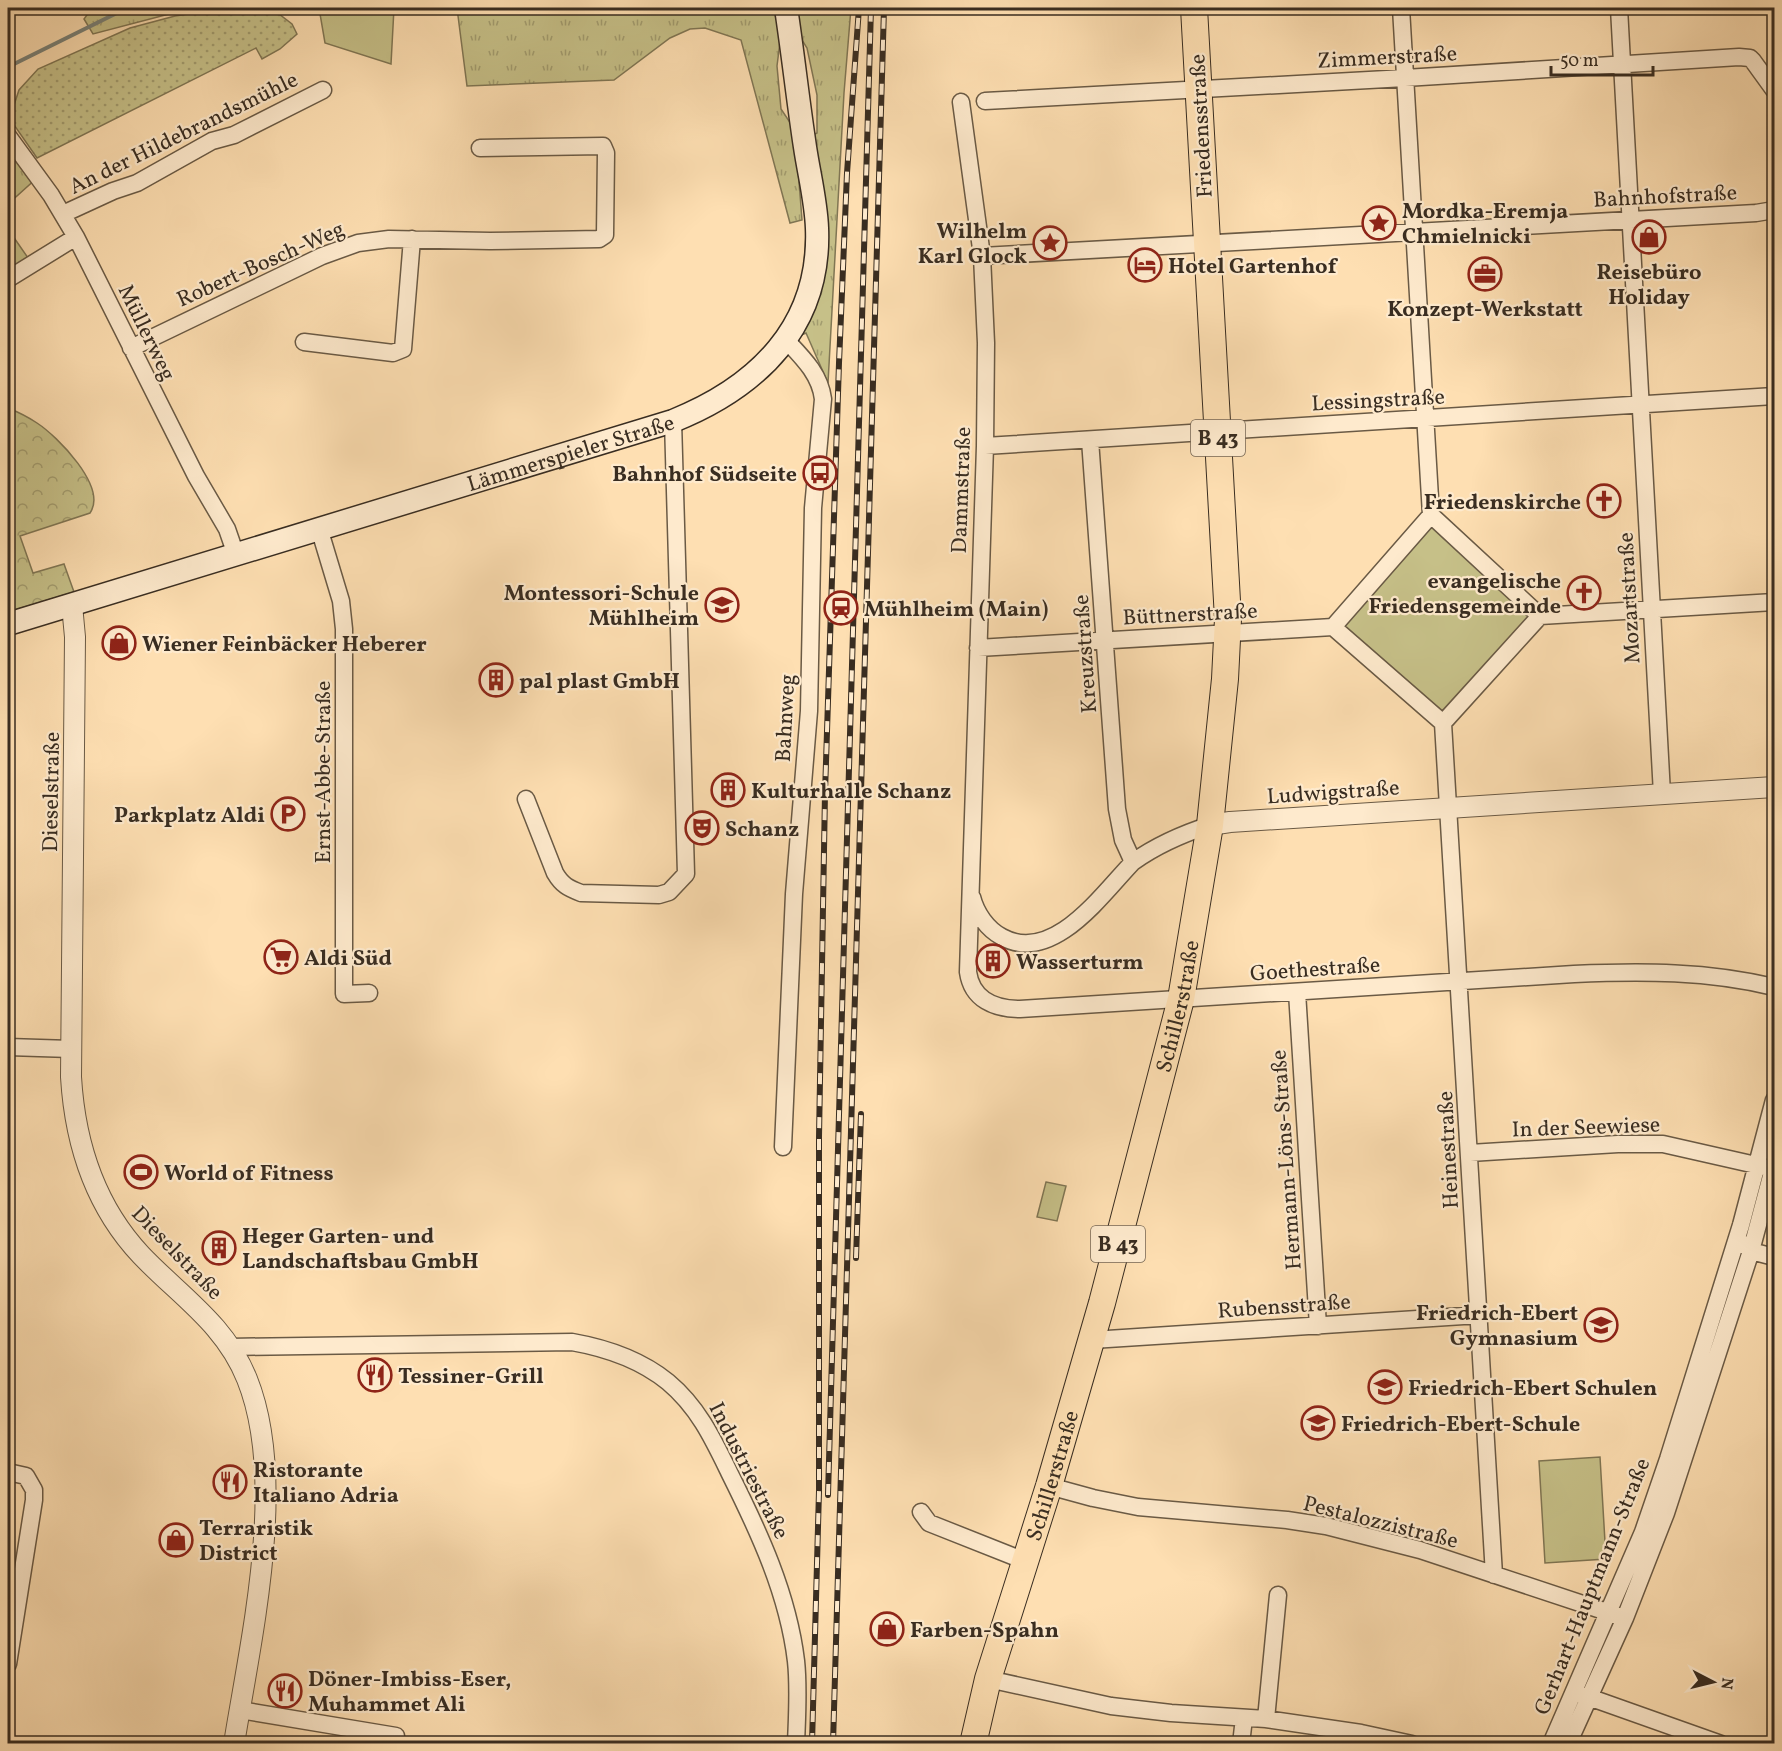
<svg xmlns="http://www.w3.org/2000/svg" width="1782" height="1751" font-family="Vollkorn,serif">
	<defs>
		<pattern id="grass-tufts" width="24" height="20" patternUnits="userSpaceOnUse" patternTransform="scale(1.5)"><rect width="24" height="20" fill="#c6c088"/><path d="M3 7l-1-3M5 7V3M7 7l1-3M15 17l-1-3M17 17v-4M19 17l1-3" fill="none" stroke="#a29c6f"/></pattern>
		<pattern id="forest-crowns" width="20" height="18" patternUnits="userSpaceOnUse" patternTransform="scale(1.5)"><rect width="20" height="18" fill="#c6c088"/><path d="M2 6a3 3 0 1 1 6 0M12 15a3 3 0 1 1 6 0" fill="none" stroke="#a29c6f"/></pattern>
		<pattern id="garden-dots" width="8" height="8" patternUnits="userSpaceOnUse" patternTransform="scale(1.5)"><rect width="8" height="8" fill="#c6c088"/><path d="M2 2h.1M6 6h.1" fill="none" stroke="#a29c6f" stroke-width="1.8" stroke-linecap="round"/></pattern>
	</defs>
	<rect width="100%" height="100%" fill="#fedfb2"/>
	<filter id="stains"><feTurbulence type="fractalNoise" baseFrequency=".00333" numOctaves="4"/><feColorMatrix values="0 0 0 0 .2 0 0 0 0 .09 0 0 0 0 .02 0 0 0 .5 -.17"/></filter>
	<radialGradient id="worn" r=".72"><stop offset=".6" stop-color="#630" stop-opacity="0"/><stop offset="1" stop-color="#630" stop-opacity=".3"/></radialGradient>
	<!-- grass -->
	<path fill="url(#grass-tufts)" stroke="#807654" stroke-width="1.5" d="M92,8h100l-99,26 -9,-15z
		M457,8h316l8,26 -4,32 4,43 14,21 7,90 -12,3 -49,-183 -36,-12 -15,1 -20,9 -56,42 -147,6z
		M795,8h56l-7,85 -16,290 -22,-50 -7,3 14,-201 4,-2v-38l-10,-47 -10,-16z
		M8,146l30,31 -30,27z
		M8,229l27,39 -27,17z"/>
	<!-- forest -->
	<path fill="url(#forest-crowns)" stroke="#807654" stroke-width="1.5" d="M8,408c10,4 20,9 29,15 20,13 71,64 53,90l-70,23 13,37 31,-9 10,28 -66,20z"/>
	<!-- park -->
	<path fill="#c6c088" stroke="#807654" stroke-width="1.5" d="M319,8h75l-3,56 -66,-21z
		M1431,525l102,91 -90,99 -100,-88z
		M1046,1182l20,4 -9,35 -20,-4z
		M1600,1457l6,102 -61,4 -6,-102z"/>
	<!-- garden -->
	<path fill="url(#garden-dots)" stroke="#807654" stroke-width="1.5" d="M230,8h32l5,2 4,-2 21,16 5,10 -17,15 -18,10 -6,-11 -219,110 -25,-36 -2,-5 9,-27 19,-21 92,-41 45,-12z"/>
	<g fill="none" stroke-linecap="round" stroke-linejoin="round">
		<!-- stream -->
		<path stroke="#79827a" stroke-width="4" d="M8,67l119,-59"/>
		<!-- minor casing -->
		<g stroke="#6a5a45" stroke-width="19">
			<path id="minor" d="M1401,8l30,507
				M1619,8l43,786
				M985,101l420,-23 334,-21 11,1 3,3 21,29
				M961,102l21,154 4,87 -1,103 -17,526c4,28 27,37 52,37l554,-35c68,-3 134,-3 200,13
				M8,136l43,59 25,42 120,239 31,53 9,26
				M63,214l50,-23 24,-8 75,-42 22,-6 89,-45
				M982,256l774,-43 18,-3
				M8,279l68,-42
				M304,342l89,11 10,-4 9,-110
				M131,348l191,-92 36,-13 31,-4 101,2 109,-2 6,-4 1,-82 -3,-7 -123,2
				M1090,440l27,369 6,31 10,22
				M985,446l789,-50
				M1431,515l109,101 -97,107 -110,-96z
				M319,528l22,73 3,28v365l25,-1
				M1540,616l234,-14
				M978,648l355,-21
				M1443,723l51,852
				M526,799l29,74c7,12 13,15 26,20l78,2 10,-3 17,-18 -13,-453
				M972,897c4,16 15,32 30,40 51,28 100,-43 131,-75 24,-17 49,-28 77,-37
				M1297,992l21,334
				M8,1047l63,2
				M783,1147l11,-253 15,-183 4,-203 10,-109c-3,-25 -21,-42 -37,-59
				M1470,1153l148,-9h45l106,24
				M1744,1244l7,7 23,6
				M1092,1340l387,-25
				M230,1347l342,-5c34,6 69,18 96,40 30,25 45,57 61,90 30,60 59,122 67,189 3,27 1,55 0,83
				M8,1472l18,4 8,14v10l-26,164
				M1049,1486l44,12 45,9 149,13 39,6 94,24 199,66
				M921,1512l8,11 96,38
				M988,1679l123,27 60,7 95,6 95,14 51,11
				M1580,1694l141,50
				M240,1710l156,26
				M1266,1719l12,-124
				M1241,1744l3,-26
				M1551,1744l92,-212 25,-73 73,-234 33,-125
				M1568,1744l57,-126 41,-105 85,-262 23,-86"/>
		</g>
		<!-- tertiary casing -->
		<g stroke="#6a5a45" stroke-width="22">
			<path id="tertiary" d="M72,605l3,32 -4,440c4,66 24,129 70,178 39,41 84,69 106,124 41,102 4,258 -13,365
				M1210,825l20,-3 544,-35"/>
		</g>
		<!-- secondary casing -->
		<g stroke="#392d21" stroke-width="25">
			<g id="secondary">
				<path id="s1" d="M8,624l665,-203c85,-34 148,-95 144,-193 -1,-27 -8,-54 -12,-81 -7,-46 -12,-93 -19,-139"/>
			</g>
		</g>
		<!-- primary casing -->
		<g stroke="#392d21" stroke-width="28">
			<g id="primary">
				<path id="s2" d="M973,1744l15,-65 61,-193 53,-183 79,-304 29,-174 15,-146 3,-60 -34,-611"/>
			</g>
		</g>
		<!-- minor -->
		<use href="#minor" stroke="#feeacd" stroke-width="16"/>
		<!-- tertiary -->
		<use href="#tertiary" stroke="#feeacd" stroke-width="20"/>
		<!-- secondary -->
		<use href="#secondary" stroke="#feeacd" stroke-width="22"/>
		<!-- primary -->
		<use href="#primary" stroke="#fedfb2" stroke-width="26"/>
		<!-- rail casing -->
		<g stroke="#392d21" stroke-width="6">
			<path id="rail" d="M856,1258l5,-144
				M828,1495l43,-1487
				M812,1744l7,-253v-354l6,-344 14,-430 8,-190 12,-165
				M833,1744l51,-1736"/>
		</g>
		<!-- rail -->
		<use href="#rail" stroke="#feeacd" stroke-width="4" stroke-dasharray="11" stroke-linecap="butt"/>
	</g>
	<!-- icons -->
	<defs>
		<g id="sight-ring" transform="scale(1.725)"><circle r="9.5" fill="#feeacd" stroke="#8f2418" stroke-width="1.5"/><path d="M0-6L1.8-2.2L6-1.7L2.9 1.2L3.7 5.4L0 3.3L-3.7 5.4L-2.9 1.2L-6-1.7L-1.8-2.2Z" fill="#8f2418"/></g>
		<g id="shop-ring" transform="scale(1.725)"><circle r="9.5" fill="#feeacd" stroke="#8f2418" stroke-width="1.5"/><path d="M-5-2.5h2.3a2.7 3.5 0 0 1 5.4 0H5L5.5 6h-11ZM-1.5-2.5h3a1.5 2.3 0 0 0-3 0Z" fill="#8f2418"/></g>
		<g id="hotel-ring" transform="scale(1.725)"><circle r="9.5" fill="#feeacd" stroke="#8f2418" stroke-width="1.5"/><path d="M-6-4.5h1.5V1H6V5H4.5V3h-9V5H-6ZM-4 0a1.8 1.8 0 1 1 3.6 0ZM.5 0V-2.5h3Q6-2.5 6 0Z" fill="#8f2418"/></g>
		<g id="office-ring" transform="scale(1.725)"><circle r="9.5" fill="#feeacd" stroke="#8f2418" stroke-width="1.5"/><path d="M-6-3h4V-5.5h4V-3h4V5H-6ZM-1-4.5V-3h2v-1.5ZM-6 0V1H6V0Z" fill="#8f2418"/></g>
		<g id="bus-ring" transform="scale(1.725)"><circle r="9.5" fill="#feeacd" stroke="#8f2418" stroke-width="1.5"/><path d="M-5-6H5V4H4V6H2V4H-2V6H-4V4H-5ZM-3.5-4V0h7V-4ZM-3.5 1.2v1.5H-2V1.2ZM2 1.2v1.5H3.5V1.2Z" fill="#8f2418"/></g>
		<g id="church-ring" transform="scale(1.725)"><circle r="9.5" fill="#feeacd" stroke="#8f2418" stroke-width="1.5"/><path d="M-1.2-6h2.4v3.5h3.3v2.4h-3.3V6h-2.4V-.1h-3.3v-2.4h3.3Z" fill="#8f2418"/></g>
		<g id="school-ring" transform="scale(1.725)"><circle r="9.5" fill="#feeacd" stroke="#8f2418" stroke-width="1.5"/><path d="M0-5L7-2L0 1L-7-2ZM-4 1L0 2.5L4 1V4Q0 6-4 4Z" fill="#8f2418"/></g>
		<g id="station-ring" transform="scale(1.725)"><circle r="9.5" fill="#feeacd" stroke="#8f2418" stroke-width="1.5"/><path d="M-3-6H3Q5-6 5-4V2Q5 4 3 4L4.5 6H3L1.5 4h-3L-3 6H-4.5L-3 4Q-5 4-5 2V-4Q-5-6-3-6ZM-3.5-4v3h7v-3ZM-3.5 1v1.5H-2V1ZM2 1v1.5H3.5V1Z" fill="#8f2418"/></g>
		<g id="building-ring" transform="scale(1.725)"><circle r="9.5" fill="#feeacd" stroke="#8f2418" stroke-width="1.5"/><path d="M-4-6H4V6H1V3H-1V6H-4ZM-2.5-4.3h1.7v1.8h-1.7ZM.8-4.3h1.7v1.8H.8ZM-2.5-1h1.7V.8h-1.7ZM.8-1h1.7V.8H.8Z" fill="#8f2418"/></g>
		<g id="parking-ring" transform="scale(1.725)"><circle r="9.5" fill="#feeacd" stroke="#8f2418" stroke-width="1.5"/><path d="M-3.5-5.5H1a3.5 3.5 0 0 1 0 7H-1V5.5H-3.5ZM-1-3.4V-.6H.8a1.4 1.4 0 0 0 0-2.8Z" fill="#8f2418"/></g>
		<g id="theatre-ring" transform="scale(1.725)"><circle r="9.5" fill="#feeacd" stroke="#8f2418" stroke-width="1.5"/><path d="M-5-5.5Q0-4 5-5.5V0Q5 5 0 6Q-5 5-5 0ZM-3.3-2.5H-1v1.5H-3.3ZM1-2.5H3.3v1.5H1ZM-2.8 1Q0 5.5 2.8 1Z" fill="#8f2418"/></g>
		<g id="supermarket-ring" transform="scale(1.725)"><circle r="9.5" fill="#feeacd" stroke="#8f2418" stroke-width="1.5"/><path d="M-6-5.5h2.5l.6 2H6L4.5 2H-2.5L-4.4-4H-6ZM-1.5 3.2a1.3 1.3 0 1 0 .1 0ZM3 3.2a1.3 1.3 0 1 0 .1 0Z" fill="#8f2418"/></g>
		<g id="stadium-ring" transform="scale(1.725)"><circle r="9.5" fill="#feeacd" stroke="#8f2418" stroke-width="1.5"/><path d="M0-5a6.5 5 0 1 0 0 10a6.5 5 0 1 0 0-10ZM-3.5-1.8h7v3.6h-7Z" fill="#8f2418"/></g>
		<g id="restaurant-ring" transform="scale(1.725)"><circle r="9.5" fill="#feeacd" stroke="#8f2418" stroke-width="1.5"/><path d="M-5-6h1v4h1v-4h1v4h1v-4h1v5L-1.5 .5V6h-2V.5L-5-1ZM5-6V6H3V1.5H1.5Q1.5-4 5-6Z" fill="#8f2418"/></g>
	</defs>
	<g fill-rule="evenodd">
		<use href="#sight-ring" x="1379" y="223"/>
		<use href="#shop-ring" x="1649" y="237"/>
		<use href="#sight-ring" x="1050" y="243"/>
		<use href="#hotel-ring" x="1145" y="265"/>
		<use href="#office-ring" x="1485" y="274"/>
		<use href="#bus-ring" x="820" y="473"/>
		<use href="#church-ring" x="1604" y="501"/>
		<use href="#church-ring" x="1584" y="593"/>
		<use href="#school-ring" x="722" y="605"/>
		<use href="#station-ring" x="841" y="608"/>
		<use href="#shop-ring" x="119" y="643"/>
		<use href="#building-ring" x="496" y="680"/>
		<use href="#building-ring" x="728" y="790"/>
		<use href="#parking-ring" x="288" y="814"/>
		<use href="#theatre-ring" x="702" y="828"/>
		<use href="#supermarket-ring" x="281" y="957"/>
		<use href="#building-ring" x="993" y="961"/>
		<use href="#stadium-ring" x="141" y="1172"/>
		<use href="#building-ring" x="219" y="1248"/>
		<use href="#school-ring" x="1601" y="1325"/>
		<use href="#restaurant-ring" x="375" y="1375"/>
		<use href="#school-ring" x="1385" y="1387"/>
		<use href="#school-ring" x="1318" y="1423"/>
		<use href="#restaurant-ring" x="230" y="1482"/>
		<use href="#shop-ring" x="176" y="1540"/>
		<use href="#shop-ring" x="887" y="1629"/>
		<use href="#restaurant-ring" x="285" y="1691"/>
	</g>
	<g text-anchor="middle" stroke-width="4.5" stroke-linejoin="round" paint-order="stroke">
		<!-- shield labels -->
		<g fill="#feeacd" stroke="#746655" stroke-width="1.5">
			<rect x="1191" y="420" width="54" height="36" rx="4.5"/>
			<rect x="1091" y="1226" width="54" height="36" rx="4.5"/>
		</g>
		<g font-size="21" font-weight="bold" fill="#392d21">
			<text x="1218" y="445">B 43</text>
			<text x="1118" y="1251">B 43</text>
		</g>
		<!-- street labels -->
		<g font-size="22" fill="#392d21" stroke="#feeacd">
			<text transform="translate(1387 56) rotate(-3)" y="8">Zimmerstraße</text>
			<text transform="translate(1200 126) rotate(-93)" y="8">Friedensstraße</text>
			<text transform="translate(183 132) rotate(-26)" y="8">An der Hildebrandsmühle</text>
			<text transform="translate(1665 195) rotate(-3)" y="8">Bahnhofstraße</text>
			<text transform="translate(260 263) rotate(-24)" y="8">Robert-Bosch-Weg</text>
			<text transform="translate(148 332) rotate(64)" y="8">Müllerweg</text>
			<text transform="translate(1378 399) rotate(-3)" y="8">Lessingstraße</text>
			<text dy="8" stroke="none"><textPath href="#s1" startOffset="588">Lämmerspieler Straße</textPath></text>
			<text transform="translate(960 490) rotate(-88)" y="8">Dammstraße</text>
			<text transform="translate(1628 598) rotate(-93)" y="8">Mozartstraße</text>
			<text transform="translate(1190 613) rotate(-3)" y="8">Büttnerstraße</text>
			<text transform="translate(1084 654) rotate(-94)" y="8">Kreuzstraße</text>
			<text transform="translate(784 718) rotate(-87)" y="8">Bahnweg</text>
			<text transform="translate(322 772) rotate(-90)" y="8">Ernst-Abbe-Straße</text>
			<text transform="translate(1333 791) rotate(-4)" y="8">Ludwigstraße</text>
			<text transform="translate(50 792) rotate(-89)" y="8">Dieselstraße</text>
			<text transform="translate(1315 968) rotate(-4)" y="8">Goethestraße</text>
			<text dy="8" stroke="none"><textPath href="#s2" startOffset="766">Schillerstraße</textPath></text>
			<text transform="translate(1586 1126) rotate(-2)" y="8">In der Seewiese</text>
			<text transform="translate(1447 1150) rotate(-93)" y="8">Heinestraße</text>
			<text transform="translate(1285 1160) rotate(-94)" y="8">Hermann-Löns-Straße</text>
			<text transform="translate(178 1252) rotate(46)" y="8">Dieselstraße</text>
			<text transform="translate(1284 1305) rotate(-4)" y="8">Rubensstraße</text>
			<text transform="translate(750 1470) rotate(63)" y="8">Industriestraße</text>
			<text dy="8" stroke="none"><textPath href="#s2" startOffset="280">Schillerstraße</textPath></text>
			<text transform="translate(1381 1521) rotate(14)" y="8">Pestalozzistraße</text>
			<text transform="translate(1591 1586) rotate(-68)" y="8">Gerhart-Hauptmann-Straße</text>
		</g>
		<!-- poi labels -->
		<g font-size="22" font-weight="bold" fill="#392d21" stroke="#feeacd" text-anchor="start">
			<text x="1402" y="218">Mordka-Eremja<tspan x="1402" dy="25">Chmielnicki</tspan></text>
			<text x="1027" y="238" text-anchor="end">Wilhelm<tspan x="1027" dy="25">Karl Glock</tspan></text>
			<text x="1168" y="273">Hotel Gartenhof</text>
			<text x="1649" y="279" text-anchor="middle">Reisebüro<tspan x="1649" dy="25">Holiday</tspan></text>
			<text x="1485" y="316" text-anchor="middle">Konzept-Werkstatt</text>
			<text x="797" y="481" text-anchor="end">Bahnhof Südseite</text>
			<text x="1581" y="509" text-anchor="end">Friedenskirche</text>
			<text x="1561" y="588" text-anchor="end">evangelische<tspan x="1561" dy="25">Friedensgemeinde</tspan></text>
			<text x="699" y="600" text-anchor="end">Montessori-Schule<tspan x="699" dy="25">Mühlheim</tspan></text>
			<text x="864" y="616">Mühlheim (Main)</text>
			<text x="142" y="651">Wiener Feinbäcker Heberer</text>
			<text x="519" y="688">pal plast GmbH</text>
			<text x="751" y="798">Kulturhalle Schanz</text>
			<text x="265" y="822" text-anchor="end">Parkplatz Aldi</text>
			<text x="725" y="836">Schanz</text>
			<text x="304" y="965">Aldi Süd</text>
			<text x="1016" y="969">Wasserturm</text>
			<text x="164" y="1180">World of Fitness</text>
			<text x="242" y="1243">Heger Garten- und<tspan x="242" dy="25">Landschaftsbau GmbH</tspan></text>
			<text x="1578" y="1320" text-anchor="end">Friedrich-Ebert<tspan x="1578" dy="25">Gymnasium</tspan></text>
			<text x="398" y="1383">Tessiner-Grill</text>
			<text x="1408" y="1395">Friedrich-Ebert Schulen</text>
			<text x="1341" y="1431">Friedrich-Ebert-Schule</text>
			<text x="253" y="1477">Ristorante<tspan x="253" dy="25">Italiano Adria</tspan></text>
			<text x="199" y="1535">Terraristik<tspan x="199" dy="25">District</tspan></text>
			<text x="910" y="1637">Farben-Spahn</text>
			<text x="308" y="1686">Döner-Imbiss-Eser,<tspan x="308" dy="25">Muhammet Ali</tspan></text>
		</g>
	</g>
	<!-- margin -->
	<rect width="1782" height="1751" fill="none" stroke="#fedfb2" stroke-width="30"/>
	<rect x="9" y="9" width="1764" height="1733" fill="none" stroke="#392d21" stroke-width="3"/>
	<rect x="15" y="15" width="1752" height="1721" fill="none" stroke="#392d21" stroke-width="1.5"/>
	<!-- north arrow -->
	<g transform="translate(1713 1682) rotate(97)" stroke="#feeacd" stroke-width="4.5" paint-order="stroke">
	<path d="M0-4.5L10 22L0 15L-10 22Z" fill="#392d21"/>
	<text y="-9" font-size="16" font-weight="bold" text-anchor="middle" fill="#392d21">N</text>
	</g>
	<!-- scale -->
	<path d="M1551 66v9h102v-9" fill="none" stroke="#392d21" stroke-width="3"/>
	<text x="1560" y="66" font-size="18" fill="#392d21" stroke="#feeacd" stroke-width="4.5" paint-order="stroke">50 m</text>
	<rect width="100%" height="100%" filter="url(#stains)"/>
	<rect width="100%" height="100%" fill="url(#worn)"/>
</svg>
